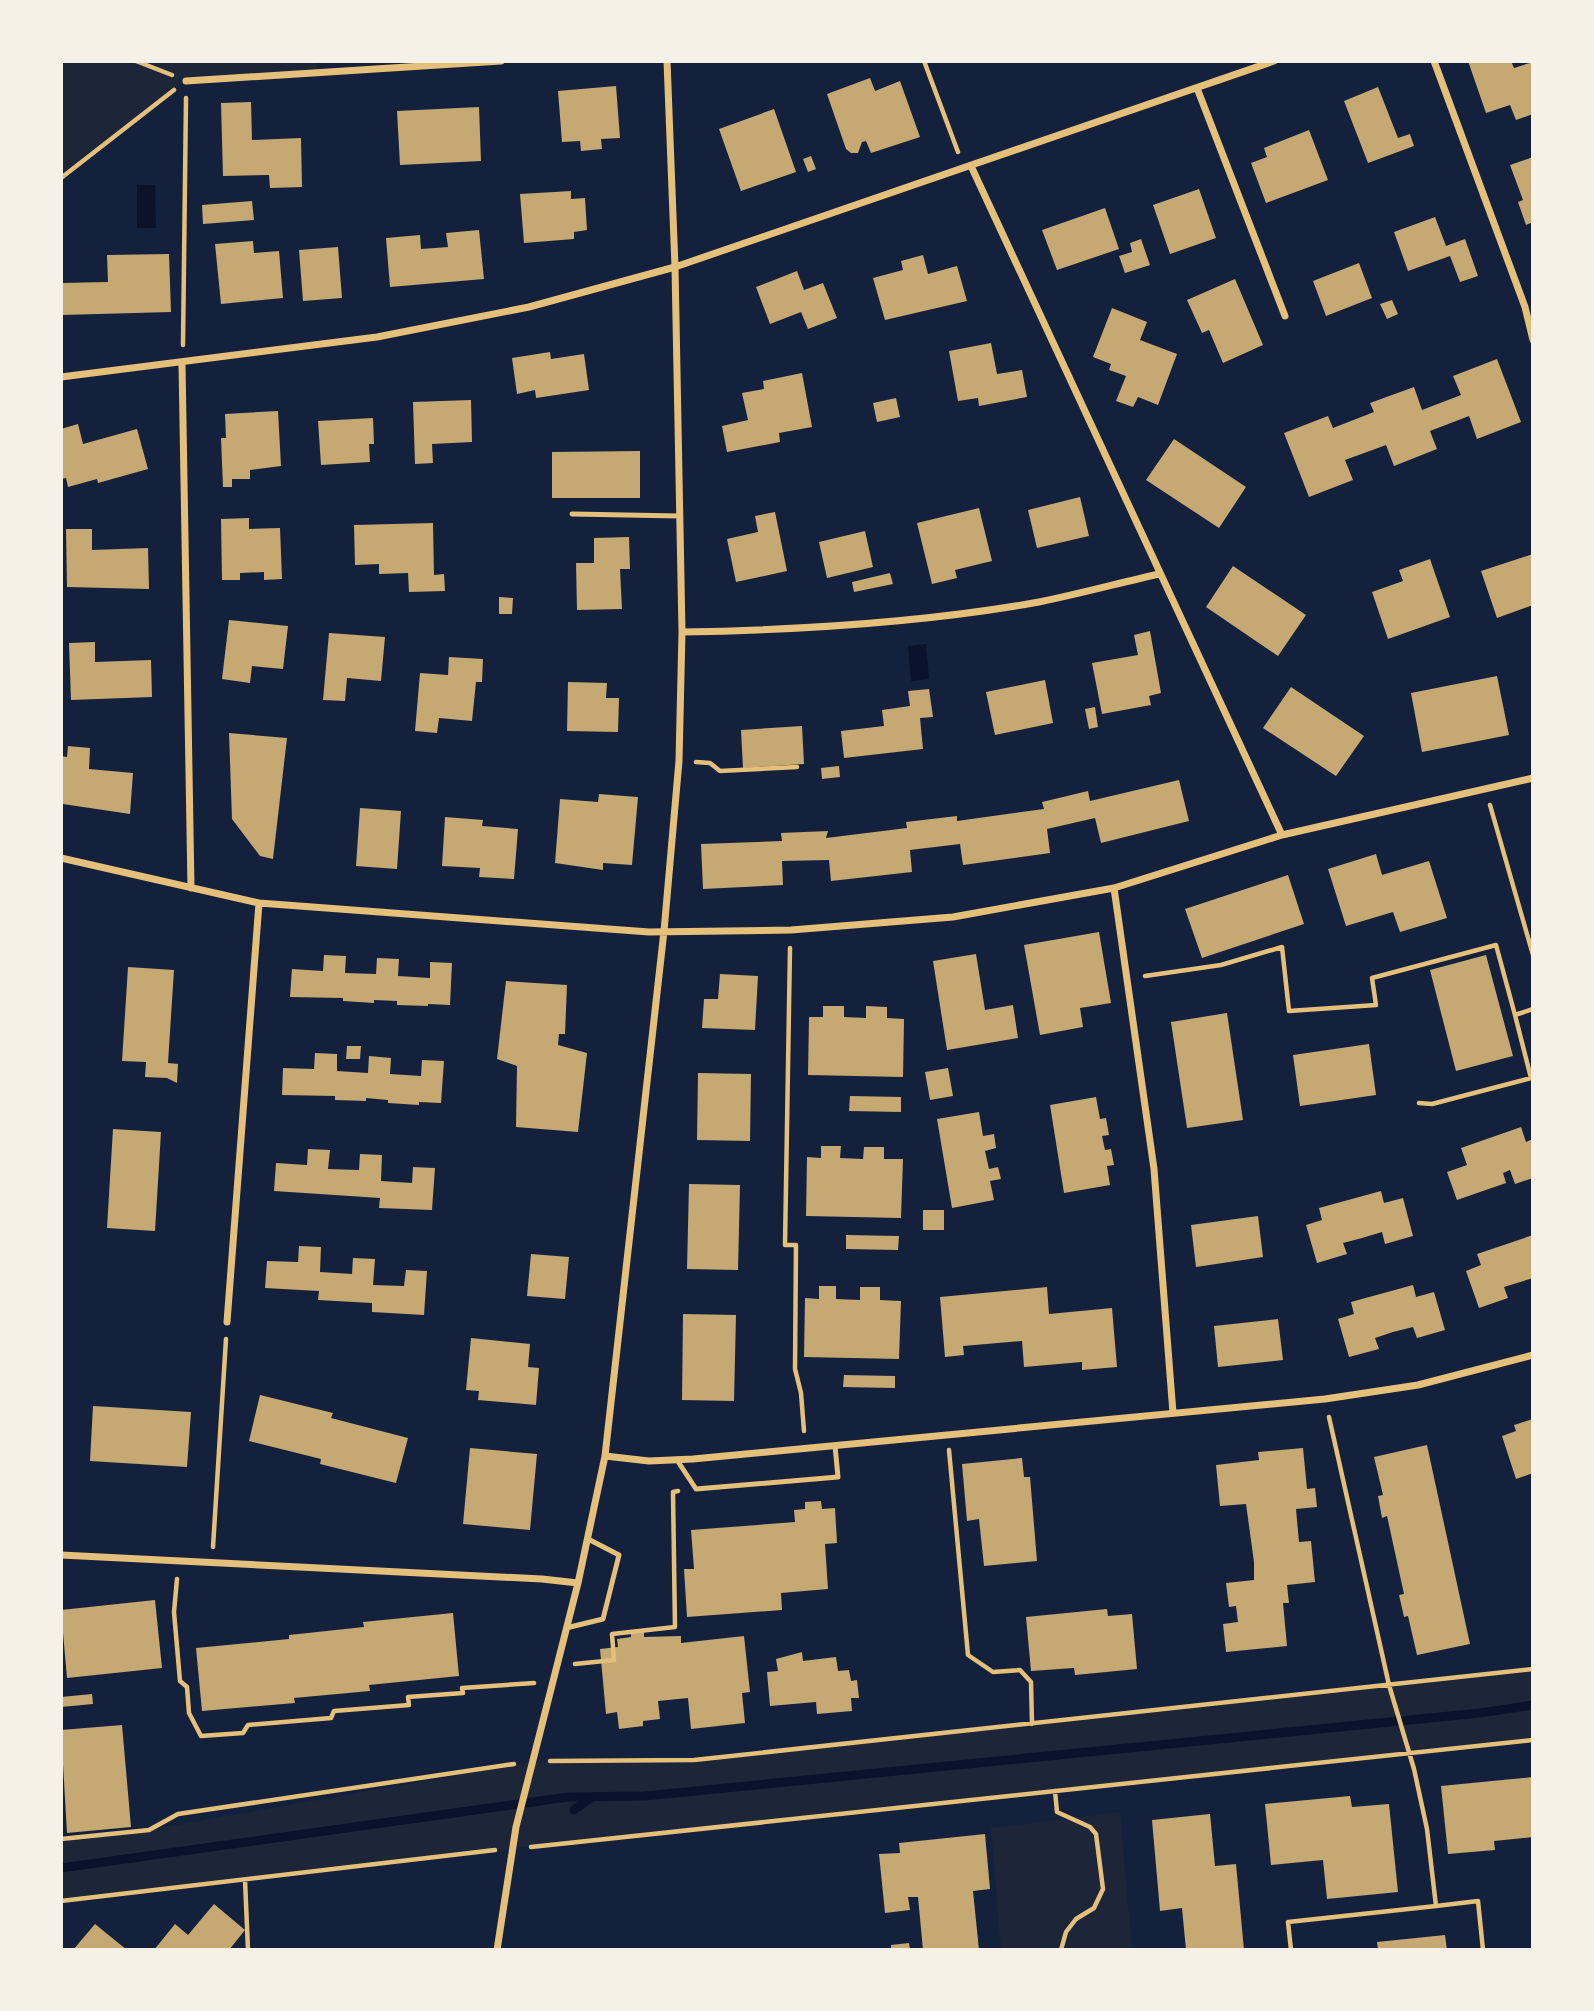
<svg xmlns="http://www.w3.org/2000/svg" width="1594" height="2011" font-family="'DejaVu Sans',sans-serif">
	<rect width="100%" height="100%" fill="#14213d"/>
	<!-- green -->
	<path fill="#1d2539" d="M61,61h255l2,12 -132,8 -125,98z
		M1533,1669v71l-1039,110 -433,51v-62l88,-9 383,-68 162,-2z
		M1120,1812l12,138h-131l-10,-122z"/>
	<!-- water -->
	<path fill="#0b132b" d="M137,185h18l1,43h-19z
		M926,644l3,35 -18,2 -3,-35z"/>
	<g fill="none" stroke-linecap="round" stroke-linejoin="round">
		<!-- stream -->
		<path stroke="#0b132b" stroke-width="9" d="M574,1810l18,-13
			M61,1868l507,-71 77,-1 835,-83 53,-8"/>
	</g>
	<!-- building -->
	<path fill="#c6a872" d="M1468,61h43l3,7 19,-6v52l-17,6 -6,-15 -24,8z
		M870,78l5,13 25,-10 20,56 -49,16 -5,-12 -4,1 -4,11h-7l-5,-4 -19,-55z
		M616,86l4,52 -19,1 1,10 -21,2 -1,-10 -18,1 -4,-51z
		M1378,87l20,51 12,-4 4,12 -46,17 -24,-62z
		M251,102l1,38 49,-2 1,49 -32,1 -1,-13 -46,1 -2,-73z
		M479,107l2,54 -81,4 -3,-54z
		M774,109l22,63 -55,19 -22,-62z
		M1309,130l19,50 -62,23 -15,-40 16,-6 -3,-9z
		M811,156l5,13 -8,3 -5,-13z
		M1533,157v65l-7,3 -8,-23 5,-2 -13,-35z
		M1199,189l17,49 -46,16 -17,-49z
		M571,191v8l14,-1 2,32 -13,2v7l-50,4 -4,-49z
		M252,201l2,19 -51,4 -1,-19z
		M1105,208l14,41 -62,21 -15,-40z
		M1435,217l11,29 19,-7 13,37 -18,6 -10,-26 -42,15 -14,-39z
		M479,230l5,49 -94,8 -4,-49 34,-3 1,14 27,-2 -2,-14z
		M1141,239l9,26 -25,8 -6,-17 13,-4 -2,-9z
		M253,241l1,12 25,-2 4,47 -62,6 -6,-60z
		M338,247l4,51 -39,3 -4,-51z
		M169,254l2,58 -109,3 -1,-32 47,-1 -1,-27z
		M923,255l5,19 29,-8 10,35 -82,19 -12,-42 30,-8 -2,-9z
		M1359,263l13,35 -46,18 -13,-35z
		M797,271l7,19 19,-7 14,35 -29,11 -7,-17 -31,12 -14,-37z
		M1235,279l28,66 -40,18 -14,-33 -7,3 -15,-33z
		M1392,300l6,14 -11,5 -7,-15z
		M1112,308l35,14 -7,18 37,14 -19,51 -20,-8 -5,10 -17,-6 10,-25 -17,-6 2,-6 -18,-7z
		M991,343l6,31 25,-4 5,27 -48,9 -1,-8 -20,3 -9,-50z
		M550,352l1,7 33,-5 5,36 -53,8 -1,-8 -18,4 -5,-36z
		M1497,359l24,63 -44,17 -8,-23 -39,15 7,18 -43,17 -8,-21 -41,15 8,20 -44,17 -25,-64 44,-17 5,12 41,-16 -4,-9 44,-16 8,23 39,-15 -8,-19z
		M802,373l10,54 -33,6 1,9 -53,10 -5,-26 26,-6 -6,-27 22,-4 -1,-8z
		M896,398l4,19 -23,5 -4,-19z
		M471,400l1,42 -40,2 1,19 -18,1 -2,-62z
		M278,411l3,55 -31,4v9h-18v8h-9l-2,-49h5l-1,-24z
		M373,418l1,26h-5l1,18 -49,3 -3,-44z
		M78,424l5,20 54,-15 11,40 -50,14 -1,-4 -29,8 -2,-9 -5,1v-50z
		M1174,439l72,48 -27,41 -73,-48z
		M640,451v47h-88v-46z
		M1080,497l9,39 -52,12 -9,-38z
		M979,508l13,53 -37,9 2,8 -25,6 -15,-61z
		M775,512l12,59 -51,11 -9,-43 31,-7 -3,-16z
		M249,518v11l31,-1 2,51 -18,1v-8l-24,1v7h-18l-1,-61z
		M433,523l1,52 10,-1 1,17 -36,1 -1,-19 -29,1v-10l-24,1 -1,-40z
		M66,529h26v21l56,-2 1,41 -82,-2z
		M865,531l8,36 -46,11 -8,-36z
		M629,537l1,32h-10l2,40 -45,1 -1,-47h18v-25z
		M1533,554v51l-36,13 -16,-47z
		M1430,559l20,58 -62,22 -16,-47 31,-11 -4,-11z
		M1233,566l73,49 -28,41 -72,-49z
		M890,573l3,11 -39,8 -2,-10z
		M499,597l14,1 -1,16h-13z
		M229,620l59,6 -5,43 -31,-3 -2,17 -28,-4z
		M1150,631l11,62 -12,3 2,9 -49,9 -10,-51 46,-8 -4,-20z
		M329,633l56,4 -4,44 -34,-3 -2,23 -22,-1z
		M95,642v20l56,-2 1,37 -81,3 -2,-57z
		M449,657l34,2 -1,23h-6l-4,39 -33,-3 -2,15 -22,-2 5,-58 28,2z
		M1497,676l12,59 -87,17 -11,-59z
		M1045,680l8,43 -58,12 -9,-43z
		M568,682l39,1 -1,15h13l-1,34 -51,-1z
		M1291,687l73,49 -28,40 -73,-48z
		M929,689l4,28 -13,1 3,31 -79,9 -3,-27 43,-5 -2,-16 28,-4 -2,-15z
		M1095,707l3,20 -9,2 -4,-20z
		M802,726l2,38 -61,4 -2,-38z
		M229,733l58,5 -14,121 -13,-3 -28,-37z
		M68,746l22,2 -1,21 44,4 -3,41 -67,-10 -2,-48 6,1z
		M839,766l1,11 -18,2 -1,-11z
		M1179,780l10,41 -88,22 -6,-25 -48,11 3,24 -87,12 -3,-21 -50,6 2,22 -81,9 -2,-21 -47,1 1,24 -80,4 -2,-45 81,-3 -1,-8 47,-2 -2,7 81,-10 -1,-6 51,-6v5l87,-12 -2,-7 46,-11 2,10z
		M599,794l39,3 -6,68 -29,-2v7l-48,-7 5,-64 38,3z
		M360,808l41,3 -4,58 -41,-3z
		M445,817l38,3 -1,6 36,3 -4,50 -35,-2 1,-9 -38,-2z
		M1376,854l6,21 47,-14 18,57 -47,14 -7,-20 -47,14 -18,-57z
		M1288,875l16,49 -102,34 -17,-49z
		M1099,932l12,71 -31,5 3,19 -43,8 -16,-90z
		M976,954l9,56 28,-5 5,33 -71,12 -14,-89z
		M324,955l22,1 -1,17 31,1 1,-16 22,1 -1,17 32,2v-16l22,1 -2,42 -22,-1v2l-31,-1v-4l-23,-1v3l-31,-2v-3l-53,-1 2,-28 31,2z
		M1486,955l27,101 -57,15 -26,-101z
		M128,967l46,3 -6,93 10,1 -1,19 -10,-5 -22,-1 1,-15 -24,-1z
		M720,974l38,2 -3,54 -53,-2 2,-29h14z
		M506,981l61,4 -2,49h-6l-1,11 29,8 -9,79 -62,-5 1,-61 -20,-7z
		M823,1006h21v11l22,1v-12l21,1v11l17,1 -1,58 -95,-2 1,-58h14z
		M1227,1013l16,107 -56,8 -16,-106z
		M1369,1044l7,51 -76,11 -7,-51z
		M347,1046h14l-1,13h-14z
		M315,1053l22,1v17l31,2 1,-17 22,2 -1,16 31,2 1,-16 22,1 -3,42 -22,-1v3l-31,-2v-3l-22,-2v3l-31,-1v-4l-53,-1 1,-27 31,1z
		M948,1068l5,28 -23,4 -5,-28z
		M698,1073l53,1 -1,67 -53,-1z
		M850,1096l51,1v15l-52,-1z
		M1096,1097l4,22 6,-1 3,17 -7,1 3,14 6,-1 3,16 -7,1 3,19 -46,8 -14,-88z
		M979,1112l4,24 11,-2 2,14 -11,3 4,18 9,-2 3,12 -11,2 4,19 -42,8 -15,-89z
		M1521,1127l5,15 7,-3v39l-18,6 -5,-14 -7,3 3,10 -49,17 -10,-28 20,-7 -6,-17z
		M113,1129l48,3 -6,99 -48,-3z
		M821,1146h20l-1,12 23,1 1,-12h20v12h19l-2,59 -95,-2 1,-59 14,1z
		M308,1149l22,1 -2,19 31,1 1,-16 22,1 -1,26 31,2 1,-16 22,1 -3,42 -53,-2 1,-10 -106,-7 2,-28 31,2z
		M689,1184l51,1 -2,85 -51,-1z
		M1381,1191l3,12 19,-5 10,38 -28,8 -3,-12 -20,6 -19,5 4,11 -30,9 -11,-38 16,-5 -3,-12z
		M923,1210h21v20h-21z
		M1258,1216l5,41 -67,10 -5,-42z
		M846,1235l53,1 -1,14 -52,-1z
		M1533,1235v43l-29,9 4,11 -29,10 -13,-37 15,-6 -4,-11z
		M299,1246l22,1 -1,25 32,2 1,-16 22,1 -2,26 31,1 2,-16 21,1 -3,44 -52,-3v-9l-54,-3 1,-9 -54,-3 2,-27 31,1z
		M531,1254l38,3 -4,42 -38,-3z
		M1413,1285l3,12 18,-5 11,38 -28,8 -4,-11 -20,5 -18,6 4,11 -30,8 -11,-38 16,-5 -3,-12z
		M819,1286h17v13l24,1v-13h20v13l21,1 -2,58 -95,-2 1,-59 14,1z
		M1047,1287l2,27 63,-6 5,59 -35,3v-8l-58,5 -2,-26 -59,5 1,9 -19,2 -5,-60z
		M683,1314l53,1 -2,86 -52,-1z
		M1278,1319l5,41 -65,7 -4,-41z
		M471,1338l59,6 -2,23 11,1 -3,37 -58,-5 1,-9 -13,-1z
		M844,1375l51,1v12l-52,-1z
		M260,1395l73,18 -2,5 77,20 -12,45 -76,-19 1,-5 -72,-18z
		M93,1406l98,6 -4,55 -97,-6z
		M1533,1419v54l-17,6 -14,-43 14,-5 -2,-6z
		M1427,1445l43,199 -53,11 -9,-39 -4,1 -5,-22 5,-1 -17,-78 -5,2 -4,-22 5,-1 -9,-38z
		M470,1448l67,6 -7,76 -67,-6z
		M1303,1448l4,41 8,-1 2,19 -21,2 3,33 12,-1 4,41 -28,3 2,18h-6l4,43 -61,6 -3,-28 15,-2 -2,-16 -7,1 -3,-24 28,-3v-18l-8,-58 -26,2 -4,-41 43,-5 -1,-8z
		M1022,1458l2,19h6l7,84 -53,5 -5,-47 -12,2 -5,-57z
		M821,1501l1,8 13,-1 2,35 -12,1 3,45 -47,4 1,17 -95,7 -3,-48h10l-3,-39 104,-8 -1,-12 11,-1v-7z
		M155,1600l7,68 -95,10 -6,-68z
		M1107,1609l1,7 24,-2 5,55 -62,6 -1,-7 -43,3 -5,-54z
		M453,1613l6,63 -90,9 1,6 -76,7 1,5 -93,8 -6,-63 93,-9v-4l75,-8 -1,-5z
		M644,1631v6l37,-1v7l63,-7 6,56 -8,1 3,30 -54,6 -3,-31 -30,3 2,18 -17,2v5l-24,3 -2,-17 -11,2 -6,-65 18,-2 -1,-8 14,-2v-5z
		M802,1652l1,9 33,-4 2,14 11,-1 2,11 6,-1 2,18h-8l1,13 -35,3 -1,-12 -46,4 -3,-34 11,-1 -2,-12z
		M92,1694l1,10 -32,3v-10z
		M122,1725l9,102 -64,6 -6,-103z
		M1533,1777v60l-39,4 1,9 -47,4 -7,-68z
		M1350,1796l2,11 37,-3 9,88 -71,7 -4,-39 -52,5 -6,-61z
		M1210,1814l5,52 21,-2 8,86h-58l-4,-42 -22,3 -8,-91z
		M985,1834l5,55 -17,2 6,59h-56l-5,-53h-10l2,13 -25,3 -6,-59 21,-1 -1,-10z
		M214,1904l31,26 -16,20h-75l21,-26 13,11z
		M95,1924l32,26h-54z
		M1445,1935l2,15h-69l-1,-8z
		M909,1943l1,7h-19v-5z"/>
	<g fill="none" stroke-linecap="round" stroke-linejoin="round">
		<!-- path -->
		<path stroke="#e5c07b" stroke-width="4.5" d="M136,61l36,14
			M924,61l34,91
			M61,178l113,-88
			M183,345l3,-247
			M696,762l14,1 10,8 77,-4
			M1490,805l43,150
			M790,948l-5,297h11l-1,124 6,24 3,38
			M1145,976l76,-11 61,-18 7,64 87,-6 -4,-27 124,-33 19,70
			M1419,1103l13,1 99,-26 -16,-63 18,-6
			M1329,1417l60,268 25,84 13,60 9,77 42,-5 5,49
			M949,1450l19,205 25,17 27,-2 11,12 1,42
			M213,1547l13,-208
			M177,1579l-3,33 6,69 7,6 2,26 12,23 42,-3 5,-8 83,-7 3,-7 75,-6 -1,-8 55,-4 -1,-5 72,-5
			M575,1664l39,-4 -2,-26 63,-7 -2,-135 5,-1
			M550,1761l144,-1 839,-91
			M1055,1791l2,21 33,15 6,7 7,55 -9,19 -18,11 -10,13 -5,18
			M61,1839l88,-9 29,-16 336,-50
			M531,1847l1002,-107
			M245,1880l3,70
			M61,1901l434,-51
			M1291,1950l-3,-28 148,-16"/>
		<!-- service -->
		<path stroke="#e5c07b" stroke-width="5" d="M572,514l108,2
			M677,1460l19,29 142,-12 -3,-31
			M566,1628l37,-9 16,-64 -31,-16"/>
		<!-- minor -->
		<path stroke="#e5c07b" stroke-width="7" d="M1434,61l91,246 8,33
			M186,81l315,-20
			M1197,88l88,228
			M971,166l311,669
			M182,364l9,524
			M61,377l316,-40 152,-30 146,-40 599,-206
			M682,632c119,-2 240,-9 357,-30 40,-8 80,-19 120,-28
			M61,858l198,45 390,29 142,-2 162,-13 161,-29 168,-53 251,-57
			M1114,888l40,281 19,244
			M227,1322l32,-419
			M605,1456l44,5 44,-2 632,-60 93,-14 115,-30
			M61,1555l481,24 36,4
			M497,1950l19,-123 62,-244 27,-127 59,-525 15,-170 3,-129 -7,-365 -8,-206"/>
	</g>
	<!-- border -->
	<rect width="1594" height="2011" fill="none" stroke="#f6f1e7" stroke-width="126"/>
</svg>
